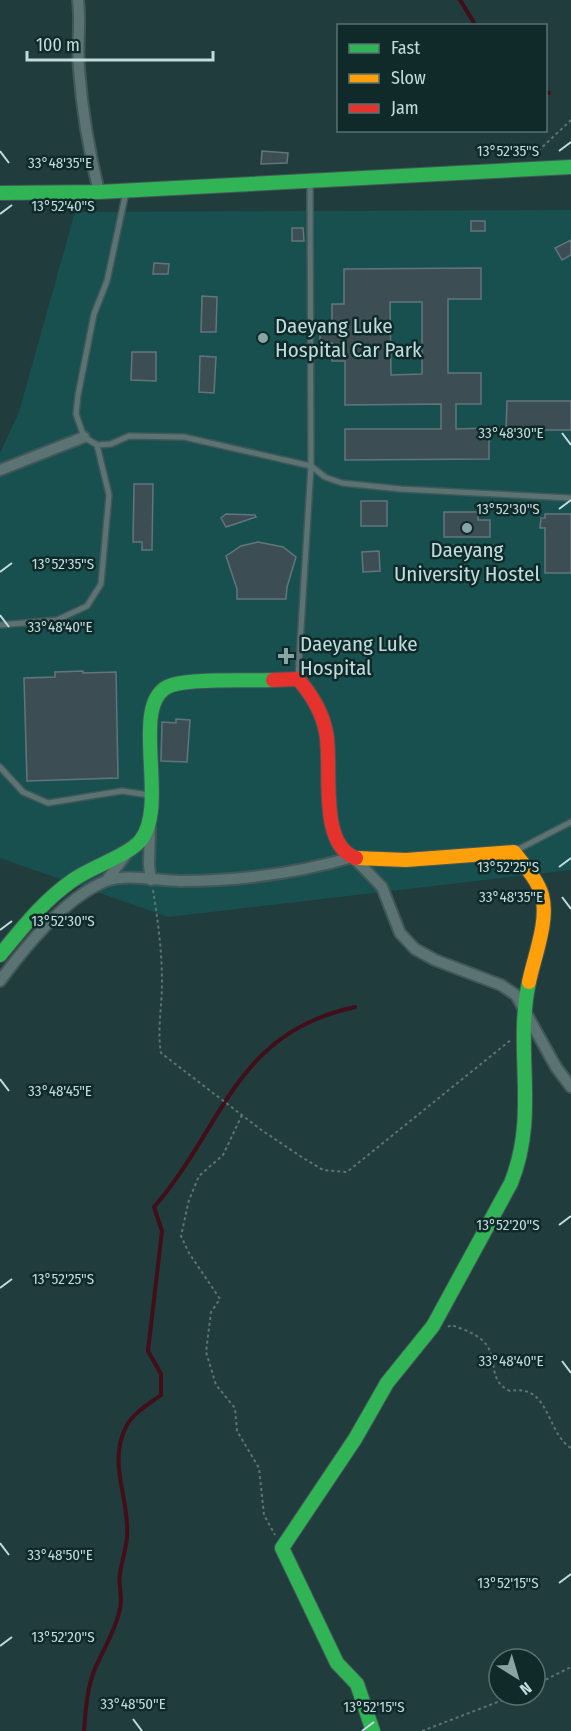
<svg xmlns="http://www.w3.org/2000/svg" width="571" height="1731" font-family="'Fira Sans Condensed',sans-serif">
	<rect width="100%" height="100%" fill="#213c3c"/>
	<!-- built -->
	<path fill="#185050" d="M571,210v660l-403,47 -168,-59v-405l19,-41 56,-200z"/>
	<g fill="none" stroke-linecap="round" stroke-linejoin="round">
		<!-- stream -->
		<path stroke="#410e19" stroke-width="4" d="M460,0l16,26
			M546,92l3,1
			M84,1731c2,-25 3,-48 15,-71 8,-17 17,-32 21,-51 3,-12 -2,-24 0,-36 2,-13 6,-23 7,-36 3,-38 -19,-72 -2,-108 7,-16 23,-24 36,-34v-21l-13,-23 14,-120 -8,-24c71,-82 80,-174 201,-200"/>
	</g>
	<!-- building -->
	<path fill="#3c4e54" stroke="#63757c" stroke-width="1.5" fill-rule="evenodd" d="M262,151l26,2 -1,10 -26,1z
		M471,221h14v10h-14z
		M292,228h11l1,13h-12z
		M571,240v15l-9,5 -7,-12z
		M154,263l15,1 -1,10h-15z
		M481,268v31h-33v74h33v31h-25v25l33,-1v31l-144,1v-31h96v-25l-96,1v-44h-13v-18h-12v-16h12v-23h12v-35zM390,302h32v72l-31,1z
		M202,296l15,1 -1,35h-15z
		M132,352h24v29l-25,-1z
		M200,356l16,1 -2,36 -15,-1z
		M507,401h64v29h-65z
		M134,484h19l-1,66h-10v-8h-9z
		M361,501h26v25h-26z
		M444,512h34v8h12v17h-46z
		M226,514l29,1 1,2 -30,10 -5,-9z
		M545,514h26v59h-26v-45h-5l1,-10h4z
		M258,542l25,5 13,10 -9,30 -1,12h-49v-10l-11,-33 15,-10z
		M379,551l1,20 -17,1 -1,-20z
		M83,671v2l33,-1 2,106 -91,3 -3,-103 31,-1v-5z
		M176,719l14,1 -3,42 -26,-1 1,-39 14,1z"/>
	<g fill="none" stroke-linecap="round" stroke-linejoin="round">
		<!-- lane casing -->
		<g stroke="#425757" stroke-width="8">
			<path id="lane" d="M310,182l1,284 14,11 17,6 59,6 170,9
				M126,192l-19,89 -13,33 -16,81 -2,19 8,23 13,8 14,-1 18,-8 55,1 127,29 -13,211
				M0,625l57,-5 30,-14 14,-22 8,-89 -12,-50
				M0,767l23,25 25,11 74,-12 27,4
				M515,851l56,-29"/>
		</g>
		<!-- street casing -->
		<g stroke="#425757" stroke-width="14">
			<path id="street" d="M78,0c3,23 -1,46 1,69 3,42 10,82 20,123
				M0,470l84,-33
				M150,827l-1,38 2,15
				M107,880l20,-27
				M0,981c25,-34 66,-84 106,-100 21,-8 52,0 74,0 57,0 118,-8 173,-24l29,30 18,46 15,16 20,11 66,25 15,10 40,72 15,20"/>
		</g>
		<!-- fast casing -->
		<g stroke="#425757" stroke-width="16">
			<path id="fast" d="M0,193l99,-1 472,-25
				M0,955c22,-27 44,-55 73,-75 18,-13 54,-24 67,-39 31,-36 -14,-142 32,-156 21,-7 76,-4 101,-5
				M373,1731l-16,-47 -20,-21 -55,-115 73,-109 32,-56 46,-57 78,-143c28,-70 3,-131 18,-201"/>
		</g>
		<!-- slow casing -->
		<g stroke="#425757" stroke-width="16">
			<path id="slow" d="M356,858l50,2 108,-8c10,13 23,27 28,43 7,26 -8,62 -13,87"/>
		</g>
		<!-- jam casing -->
		<g stroke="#425757" stroke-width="16">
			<path id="jam" d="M273,680l25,-1c14,16 24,32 28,53 7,33 -9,113 30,126"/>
		</g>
		<!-- path -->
		<path stroke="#5e7373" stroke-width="2" stroke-dasharray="3 3" stroke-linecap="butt" d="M534,155l37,-35
			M153,890c5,31 9,61 9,93 0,23 -5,48 -1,70l99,76 40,27 23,14 24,2 165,-133
			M242,1115l-19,40 -24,21 -10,24 -8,36 8,17 31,46 -9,13 -5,40 10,33 19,23 2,23 22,37 5,47 11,20
			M448,1327l3,-2c12,4 30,10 37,22 9,17 1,34 22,44 40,-8 36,42 61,57
			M535,1685l36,-18
			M422,1731l94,-36"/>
		<!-- lane -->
		<use href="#lane" stroke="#5c7373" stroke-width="5"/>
		<!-- street -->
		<use href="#street" stroke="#5c7373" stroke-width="10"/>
		<!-- fast -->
		<use href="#fast" stroke="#30b455" stroke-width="14"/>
		<!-- slow -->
		<use href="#slow" stroke="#ff9f0a" stroke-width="14"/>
		<!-- jam -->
		<use href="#jam" stroke="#e5322d" stroke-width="14"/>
	</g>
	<!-- ticks -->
	<path fill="none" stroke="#bfdddc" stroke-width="2" d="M0,151l9,12M559,151l12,-9M0,214l12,-9M562,433l9,12M559,509l12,-9M0,572l12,-9M0,615l9,12M559,867l12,-9M562,897l9,12M0,930l12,-9M0,1079l9,12M559,1225l12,-9M0,1288l12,-9M562,1361l9,12M0,1543l9,12M559,1583l12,-9M0,1646l12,-9M133,1719l9,12M362,1731l12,-9"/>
	<!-- markers -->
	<g fill="#88a5a4" stroke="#102a2a" stroke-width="2">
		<circle cx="263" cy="338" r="6"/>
		<circle cx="467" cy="528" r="6"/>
		<path d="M283 647h6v6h6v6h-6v6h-6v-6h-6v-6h6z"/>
	</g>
	<g text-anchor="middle" stroke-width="5" stroke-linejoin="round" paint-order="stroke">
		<!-- poi labels -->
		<g font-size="21" fill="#bfdddc" stroke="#102a2a" text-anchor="start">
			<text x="275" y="333">Daeyang Luke<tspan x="275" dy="24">Hospital Car Park</tspan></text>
			<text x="467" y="557" text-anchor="middle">Daeyang<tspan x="467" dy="24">University Hostel</tspan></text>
			<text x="300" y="651">Daeyang Luke<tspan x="300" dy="24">Hospital</tspan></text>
		</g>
	</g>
	<g font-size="15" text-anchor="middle" fill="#bfdddc" stroke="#102a2a" stroke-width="5" stroke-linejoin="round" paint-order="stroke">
		<text x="508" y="156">13°52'35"S</text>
		<text x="60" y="168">33°48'35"E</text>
		<text x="63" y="211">13°52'40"S</text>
		<text x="511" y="438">33°48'30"E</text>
		<text x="508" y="514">13°52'30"S</text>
		<text x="63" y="569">13°52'35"S</text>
		<text x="60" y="632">33°48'40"E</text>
		<text x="508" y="872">13°52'25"S</text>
		<text x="511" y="902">33°48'35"E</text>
		<text x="63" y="926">13°52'30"S</text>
		<text x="60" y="1096">33°48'45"E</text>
		<text x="508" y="1230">13°52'20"S</text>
		<text x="63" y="1284">13°52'25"S</text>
		<text x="511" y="1366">33°48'40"E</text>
		<text x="60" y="1560">33°48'50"E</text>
		<text x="508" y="1588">13°52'15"S</text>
		<text x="63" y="1642">13°52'20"S</text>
		<text x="133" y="1709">33°48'50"E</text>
		<text x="374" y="1712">13°52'15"S</text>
	</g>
	<!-- legend -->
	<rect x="337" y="24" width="210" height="108" fill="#102a2a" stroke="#567271" stroke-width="1.5"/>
	<rect x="349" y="44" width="30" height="9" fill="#30b455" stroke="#567271" stroke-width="1.5"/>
	<text x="391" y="54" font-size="18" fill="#bfdddc">Fast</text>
	<rect x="349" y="74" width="30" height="9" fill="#ff9f0a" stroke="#567271" stroke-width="1.5"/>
	<text x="391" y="84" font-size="18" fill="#bfdddc">Slow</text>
	<rect x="349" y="104" width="30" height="9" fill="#e5322d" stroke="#567271" stroke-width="1.5"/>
	<text x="391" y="114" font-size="18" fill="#bfdddc">Jam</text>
	<!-- north arrow -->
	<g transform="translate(517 1677) rotate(143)"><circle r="28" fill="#102a2a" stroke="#567271" stroke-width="1.5"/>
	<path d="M0-4.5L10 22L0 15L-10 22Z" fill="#88a5a4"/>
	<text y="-9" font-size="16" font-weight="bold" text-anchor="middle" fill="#bfdddc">N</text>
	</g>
	<!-- scale -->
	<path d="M27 51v9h186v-9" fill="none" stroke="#bfdddc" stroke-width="3"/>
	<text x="36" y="51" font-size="18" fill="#bfdddc" stroke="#102a2a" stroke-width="4.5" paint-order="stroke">100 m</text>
</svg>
